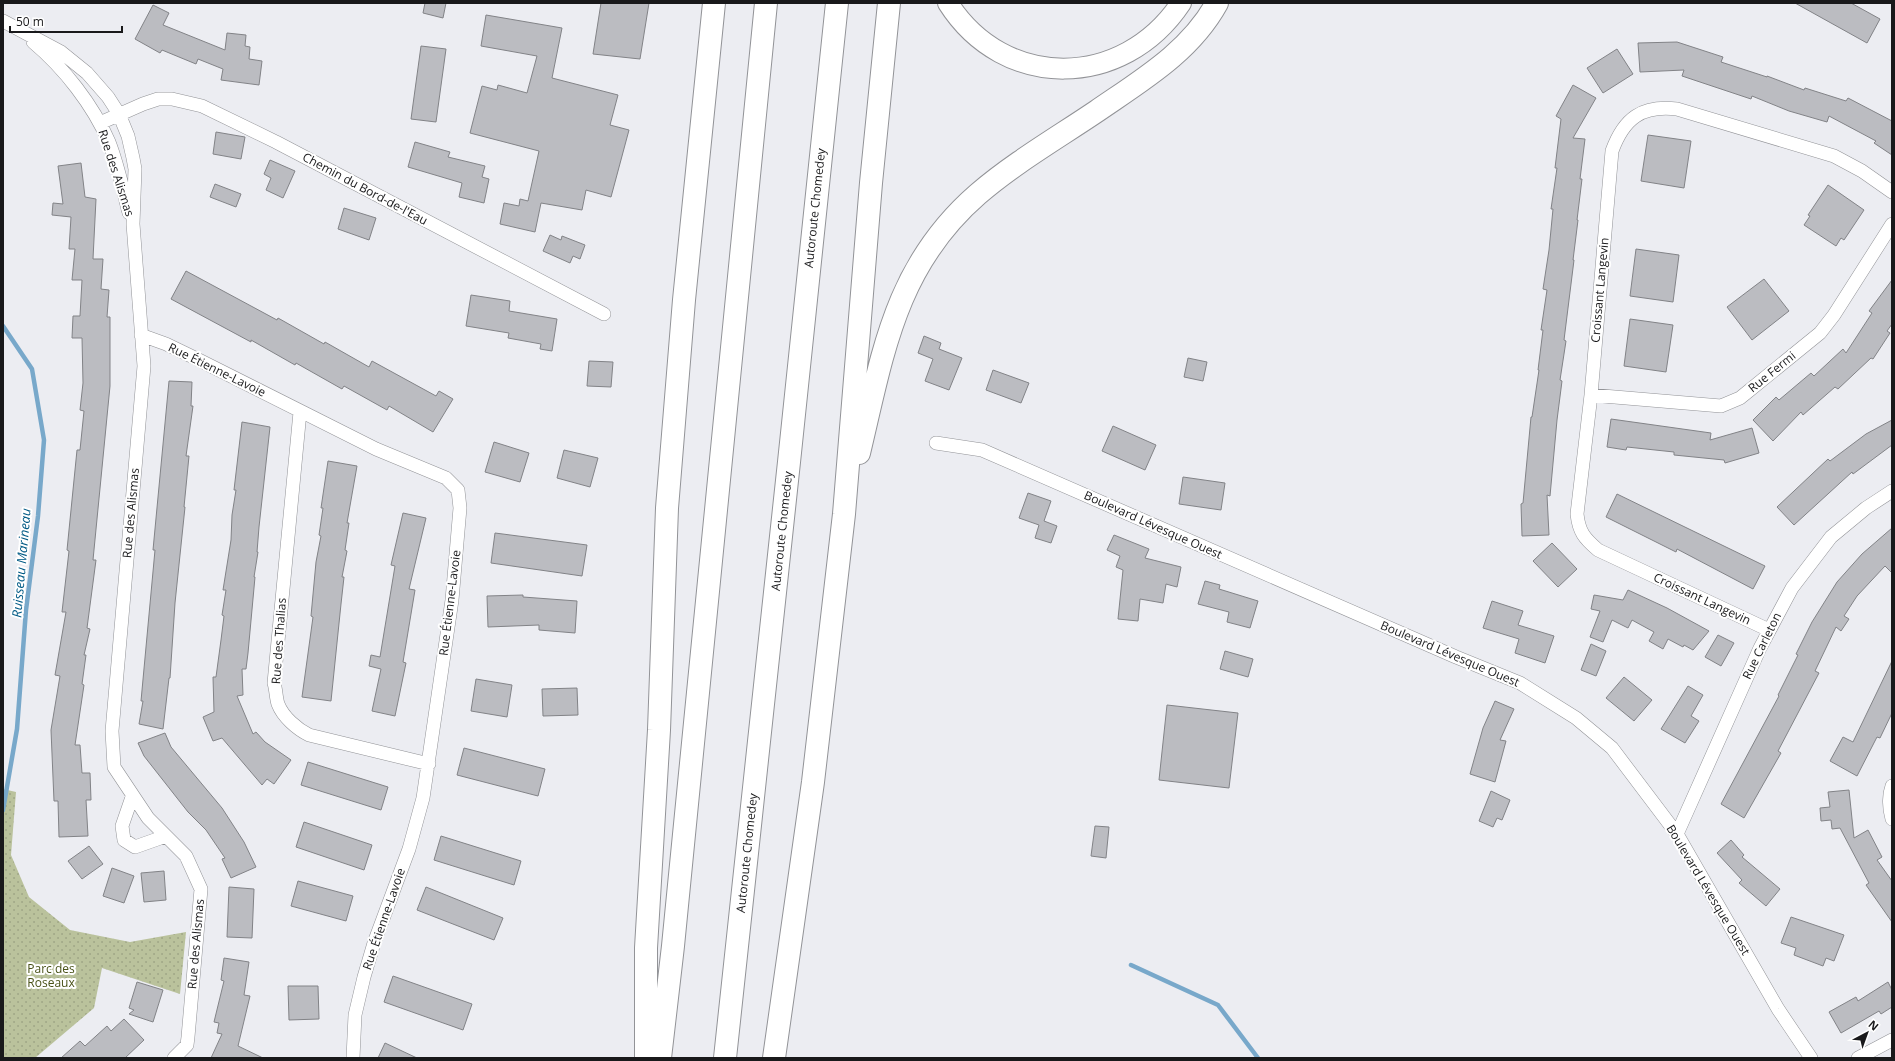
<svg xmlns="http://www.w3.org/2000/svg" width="1895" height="1061" font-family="'Open Sans',sans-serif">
	<defs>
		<pattern id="park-dots" width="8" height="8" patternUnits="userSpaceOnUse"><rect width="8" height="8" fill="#bac29c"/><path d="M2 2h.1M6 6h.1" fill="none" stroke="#9fa686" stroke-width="1.8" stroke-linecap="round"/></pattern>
	</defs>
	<rect width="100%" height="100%" fill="#ecedf2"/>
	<!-- park -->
	<path fill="url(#park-dots)" d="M3,789l13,3 -5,63 18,42 41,33 60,12 56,-10 -6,62 -78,-26 -8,40 -59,50h-32z"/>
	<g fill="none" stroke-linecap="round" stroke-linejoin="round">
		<!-- stream -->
		<path stroke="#78a8ca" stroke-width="4.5" d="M3,326l29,43 12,71 -6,76 -12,94 -9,119 -14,81
			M1131,965l87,40 40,53"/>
	</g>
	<!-- building -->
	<path fill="#bbbcc1" stroke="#828387" d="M425,3h21l-3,15 -20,-5z
		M601,3h48l-9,56 -47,-5z
		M1795,3h56l29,16 -13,24z
		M153,5l16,8 -6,12 62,25 2,-17 19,2 -1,11 5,1 -1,12 13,2 -3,24 -38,-5 2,-11 -25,-10 -2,5 -34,-14 -2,3 -25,-14z
		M486,15l76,13 -10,50 66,17 -8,30 19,5 -18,67 -25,-7 -4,20 -41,-7 -6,29 -35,-8 4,-21 15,3 1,-7 8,2 11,-50 -69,-18 12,-47 15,4 1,-5 29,8 10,-37 -56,-10z
		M1677,42l46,15 -2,5 46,15v-1l37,14 1,-2 41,13 2,-3 44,23v34l-18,-12 2,-2 -47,-25 -2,6 -38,-11 -37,-15 -1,3 -69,-23 2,-6 -44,2 -2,-29z
		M421,46l25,3 -10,73 -25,-3z
		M1617,49l16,25 -30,19 -16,-25z
		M1573,85l23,13 -23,40 12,1 -5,40h2l-5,41h1l-5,40h1l-10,80 2,1 -6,39 2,1 -5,39 -7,76 -3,-1 2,40 -27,1 -1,-32 2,-1 8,-86h1l7,-47h-1l5,-40h-2l6,-40 -4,-1 6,-39 4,-41h-2l6,-41h-2l6,-49 -5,-3z
		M216,132l29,5 -4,22 -28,-5z
		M1648,135l43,6 -7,47 -43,-7z
		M415,142l35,10 -2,5 37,9 -3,11 7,2 -5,24 -25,-6 3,-14 -54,-16z
		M270,160l25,11 -12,27 -17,-8 5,-12 -7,-4z
		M81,163l4,34 11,2 -3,60h10l-2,30 8,1 -2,27h3v69l-17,174h3l-9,68 3,1 -6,26h2l-4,29 2,1 -9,60h5l2,28h8l1,27h-5l2,36 -29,1 -1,-36h-4l-3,-71 9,-54 -5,-1 11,-63h-4l7,-61 -2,-1 10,-100h3l4,-39 -4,-1 3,-27 -1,-45h-10l1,-22h7l2,-36h-10l3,-31h-6l2,-32 -19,-2 1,-12 10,1 -5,-38z
		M215,184l26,10 -5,13 -26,-10z
		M1828,185l36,25 -20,30 -3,-2 -5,8 -32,-21 6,-9 -2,-1z
		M344,208l32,10 -7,22 -31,-11z
		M550,235l11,5 1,-4 23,9 -5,14 -7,-3 -3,7 -27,-12z
		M1636,249l43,6 -6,47 -43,-6z
		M186,271l91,49 1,-2 46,26 1,-2 44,25 3,-6 64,35 3,-5 14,8 -20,33 -44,-26 -2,4 -43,-24 -2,3 -46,-26 -1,2 -44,-25v2l-80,-43z
		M1764,279l25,32 -37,29 -25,-33z
		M1892,280v44l-5,7 3,2 -17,26 -2,-1 -33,31 -3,-2 -32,28 -2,-3 -28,29 -20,-21 23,-23 3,3 32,-27 3,3 29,-27 3,4 26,-40 -3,-2z
		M471,295l39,6 -1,10 48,8 -5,32 -12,-2 1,-5 -33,-6 1,-5 -43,-7z
		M1630,319l43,6 -7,47 -42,-6z
		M924,336l17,7 -2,6 23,9 -13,32 -24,-9 8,-22 -15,-6z
		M1188,358l19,4 -4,19 -19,-4z
		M589,361l24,1 -2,25 -24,-1z
		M993,370l36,13 -8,20 -35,-13z
		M169,381l23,1 -1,24h2l-7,50h3l-5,51h1l-10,96 -5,75h-1l-6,51 -24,-5 4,-23h-2l14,-151h-2z
		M1611,419l100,14 -1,7 42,-12 7,25 -34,10 -1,-3 -50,-5v-3l-47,-5 -1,3 -19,-3z
		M1892,420v25l-39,29 -1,-2 -58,53 -17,-18 51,-48 2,2 36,-27z
		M242,422l28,5 -11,100 -2,25h1l-4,25h1l-7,76 -2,16h-4l1,26 -6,1 16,38 3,-2 9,10 26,18 -17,24 -7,-5 -5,6 -40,-47 -9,3 -10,-24 11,-5 -1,-35h3l5,-37 3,-24 -2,-1 4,-25h-3l8,-50 1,-25 4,-25h-2z
		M1113,426l43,19 -11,25 -43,-19z
		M494,442l35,11 -9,29 -35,-10z
		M564,450l34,8 -8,29 -33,-9z
		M328,461l29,5 -10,57h2l-4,27 2,1 -5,26h2l-3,27 -10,97 -29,-4 11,-80 -2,-1 5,-54 5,-26 -2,-1 4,-27h-2z
		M1183,477l42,6 -4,27 -42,-6z
		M1028,493l23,8 -7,20 13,5 -6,17 -16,-5 4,-13 -20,-7z
		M1617,494l148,72 -12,23 -76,-40 -1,3 -70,-35z
		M403,513l23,5 -17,71 6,1 -12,72 3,1 -11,53 -23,-5 9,-42 -12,-3 2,-11 9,2 15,-91 -4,-1z
		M1892,528v45l-7,-7 -28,30 -13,20 5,3 -8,12 -5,-4 -21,44 4,2 -41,78 3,2 -37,65 -23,-14 58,-108 -1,-1 20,-40 -2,-1 16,-32 25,-40 25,-28z
		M495,533l92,12 -5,31 -91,-13z
		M1114,535l35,14 -4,9 36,9 -4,20 -11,-3 -3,19 -23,-4 -2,22 -20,-2 5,-49 -7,-3 4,-11 -13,-6z
		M1552,543l25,26 -19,18 -25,-26z
		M1205,581l15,4 -1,4 39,12 -8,27 -23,-6 2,-10 -31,-8z
		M1628,590l39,18 42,23 -16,19 -9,-5 -1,2 -15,-8 -5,10 -14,-8 5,-9 -22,-12 -4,8 -16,-8 -9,22 -13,-5 10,-26 -9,-2 3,-14 29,5z
		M523,595v2l54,4 -2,32 -36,-3v-5l-51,2 -1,-31z
		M1492,601l31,10 -5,14 36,11 -9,27 -30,-10 4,-14 -36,-11z
		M1718,635l16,8 -13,23 -16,-9z
		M1591,644l15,7 -10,25 -15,-6z
		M1225,651l28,8 -5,18 -28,-8z
		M1892,661v52l-12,25 -3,-1 -20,39 -27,-15 13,-24 10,5z
		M1624,677l28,23 -18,21 -28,-23z
		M476,679l36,6 -5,32 -36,-6z
		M1688,686l15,9 -12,21 8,5 -14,22 -24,-14z
		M577,688l1,27 -35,1 -1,-27z
		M1495,701l19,8 -14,31 6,1 -11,41 -25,-8 13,-46z
		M1167,705l71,8 -9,75 -70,-8z
		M165,733l6,14 51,61 22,34 12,25 -25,11 -9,-19 3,-1 -19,-28 -18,-18 -44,-56 -6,-13z
		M464,748l81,21 -7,27 -81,-21z
		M308,762l80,25 -7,23 -80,-25z
		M1849,790l5,48 14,-8 14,27 -5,3 15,21v41l-26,-37 3,-2 -29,-55 -8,1 -1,-9 -10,1 -1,-13 10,-1 -2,-15z
		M1491,791l19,9 -8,20 -5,-2 -4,9 -14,-6z
		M304,822l68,23 -8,25 -68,-23z
		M1095,826l14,1 -3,31 -15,-2z
		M441,836l80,25 -7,24 -80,-25z
		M1731,840l13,15 -2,2 38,32 -14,17 -27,-23 3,-3 -25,-27z
		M89,846l14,18 -21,15 -14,-18z
		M112,868l22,8 -10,27 -21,-7z
		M164,871l2,29 -22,2 -3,-29z
		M298,881l55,15 -7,25 -55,-15z
		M229,887l25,2 -2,49 -25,-1z
		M426,887l77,31 -9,22 -77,-30z
		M1791,917l53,18 -10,26 -8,-3 -3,8 -29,-11 2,-7 -15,-5z
		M224,958l25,4 -5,33 6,1 -12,50 25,12h-52l11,-24 -5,-1 2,-10 -5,-1 10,-41 -3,-1z
		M393,976l79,28 -9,26 -79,-28z
		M137,982l26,8 -10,32 -24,-8 5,-4 -5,-2z
		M1888,982l4,8v17l-11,7 -2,-3 -38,22 -12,-21 27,-15 2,4z
		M288,986h30l1,33 -30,1z
		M124,1019l20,21 -19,18h-64l19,-17 5,5 22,-20 4,5z
		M385,1043l32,15h-39z"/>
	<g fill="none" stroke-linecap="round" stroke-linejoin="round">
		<!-- street casing -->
		<g stroke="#929397" stroke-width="14">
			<path id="street" d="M3,21l58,31 26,21 21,24 11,17 9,22 5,22 2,11 -2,55 11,142 -32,365 2,36 34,51 38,38 15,33 -13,148 -1,8 -13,13
				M33,42c31,26 60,63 76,100 9,23 14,48 20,71
				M100,123l43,-19 15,-5h14l30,7 74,36 328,172
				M141,335l25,9 29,14 181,91 70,29 12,12 2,18 -8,92 -29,198 -14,51 -35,94 -10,34 -9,38 -2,43
				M1591,395l130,11 19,-8 80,-65 14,-18 58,-91
				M300,412l-26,271c2,6 2,15 4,21 5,13 19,25 31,31l120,29
				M936,443l46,7 474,207 64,26 56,35 36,30 65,86 101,175 33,49
				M1769,630l-171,-80c-14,-12 -19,-18 -21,-36l14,-119 21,-244c12,-33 30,-46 65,-42l157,47 28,15 30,21
				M1892,786c-4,11 -3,22 0,33
				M132,797l-10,29 2,14 11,7 31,-11
				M1677,834l83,-186 32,-60 39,-51 35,-29 26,-17
				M1858,1058l34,-18"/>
		</g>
		<!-- primary casing -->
		<g stroke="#929397" stroke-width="22">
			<path id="primary" d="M948,3c56,88 175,87 233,0"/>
		</g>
		<!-- highway casing -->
		<g stroke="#929397" stroke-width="24">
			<path id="highway" d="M859,453c24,-100 36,-187 119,-259 36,-31 79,-56 119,-83 45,-31 93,-59 120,-108
				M646,1058v-110l13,-218 8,-222 17,-208 30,-297
				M660,1058l13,-112 93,-943
				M725,1058l64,-596 48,-459
				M774,1058l39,-276 31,-268 27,-331 18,-180"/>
		</g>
		<!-- street -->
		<use href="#street" stroke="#fff" stroke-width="13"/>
		<!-- primary -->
		<use href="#primary" stroke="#fff" stroke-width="20"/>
		<!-- highway -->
		<use href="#highway" stroke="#fff" stroke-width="22"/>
	</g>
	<g text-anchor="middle" stroke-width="4" stroke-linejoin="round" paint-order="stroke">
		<!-- street labels -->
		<g font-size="12" fill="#19191b" stroke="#fff">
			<text transform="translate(116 173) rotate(72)" y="4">Rue des Alismas</text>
			<text transform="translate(365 189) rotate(28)" y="4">Chemin du Bord-de-l'Eau</text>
			<text transform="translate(815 208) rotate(-84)" y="4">Autoroute Chomedey</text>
			<text transform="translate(1600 290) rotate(-85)" y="4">Croissant Langevin</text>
			<text transform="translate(217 370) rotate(26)" y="4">Rue Étienne-Lavoie</text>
			<text transform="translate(1772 372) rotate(-39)" y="4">Rue Fermi</text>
			<text transform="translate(131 513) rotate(-85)" y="4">Rue des Alismas</text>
			<text transform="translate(1153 525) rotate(24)" y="4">Boulevard Lévesque Ouest</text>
			<text transform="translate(782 531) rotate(-84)" y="4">Autoroute Chomedey</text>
			<text transform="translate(1702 599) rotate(25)" y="4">Croissant Langevin</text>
			<text transform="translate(450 603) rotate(-83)" y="4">Rue Étienne-Lavoie</text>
			<text transform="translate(279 641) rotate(-86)" y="4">Rue des Thalias</text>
			<text transform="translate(1762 646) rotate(-64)" y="4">Rue Carleton</text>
			<text transform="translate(1450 654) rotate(23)" y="4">Boulevard Lévesque Ouest</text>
			<text transform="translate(747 853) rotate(-84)" y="4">Autoroute Chomedey</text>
			<text transform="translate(1708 890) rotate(59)" y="4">Boulevard Lévesque Ouest</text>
			<text transform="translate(384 919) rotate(-71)" y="4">Rue Étienne-Lavoie</text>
			<text transform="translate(196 944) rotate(-85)" y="4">Rue des Alismas</text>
		</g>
		<!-- park labels -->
		<g font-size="12" fill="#495218" stroke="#fff">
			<text x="51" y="973">Parc des<tspan x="51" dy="14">Roseaux</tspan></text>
		</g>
		<!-- water labels -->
		<g font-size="13" font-style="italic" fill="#005a85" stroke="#fff">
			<text transform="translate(21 563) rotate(-85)" y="5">Ruisseau Marineau</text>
		</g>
	</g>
	<!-- border -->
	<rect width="1895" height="1061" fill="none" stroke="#19191b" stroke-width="8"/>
	<!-- north arrow -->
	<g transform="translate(1867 1033) rotate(41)" stroke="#ffffff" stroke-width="3" paint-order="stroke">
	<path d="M0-3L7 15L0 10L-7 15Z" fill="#19191b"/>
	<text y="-6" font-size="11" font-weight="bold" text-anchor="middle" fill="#19191b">N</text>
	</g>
	<!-- scale -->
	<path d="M10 26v6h112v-6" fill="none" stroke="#19191b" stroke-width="2"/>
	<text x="16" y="26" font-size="12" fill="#19191b" stroke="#ffffff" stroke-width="3" paint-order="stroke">50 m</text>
</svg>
